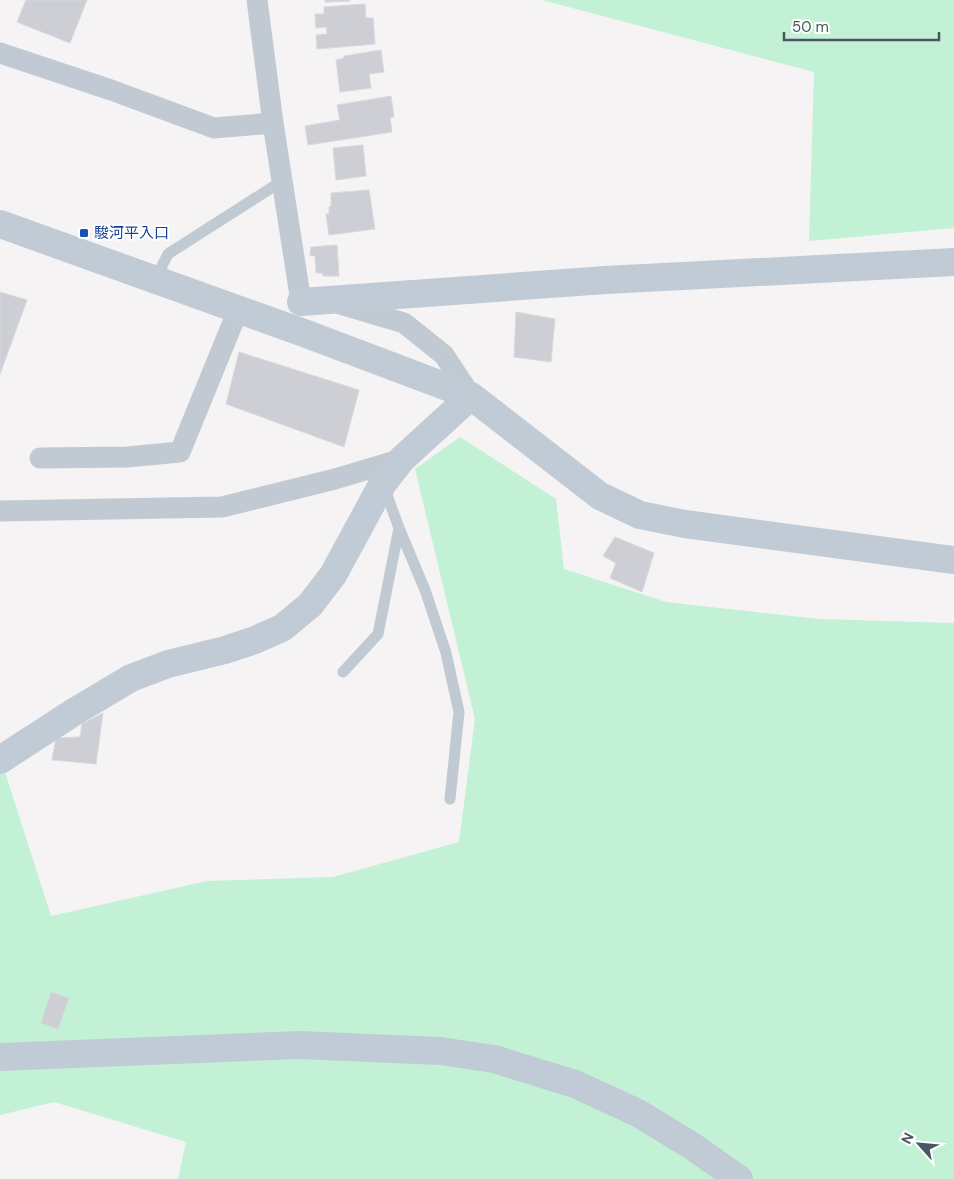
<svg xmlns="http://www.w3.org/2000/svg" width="954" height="1179" font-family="'DM Sans','Noto Sans JP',sans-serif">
	<rect width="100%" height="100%" fill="#f5f3f3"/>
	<!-- green -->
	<path fill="#c3f1d5" d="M542,0h412v228l-145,13 5,-169z
		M460,437l96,62 8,70 102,33 153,17 135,4v556h-776l8,-37 -132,-40 -54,13v-341l5,-2 46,144 156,-35 126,-4 126,-35 16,-123 -60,-250z"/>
	<!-- building -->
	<path fill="#cdcfd5" stroke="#d7d9de" d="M26,0h61l-17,43 -53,-21z
		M325,0h25v1l-25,1z
		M365,4l1,14h7l2,26 -58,5 -1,-14 11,-1 -1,-7 -10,1 -1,-14h9v-7z
		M381,50l3,22 -15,2 2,14 -31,4 -4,-32 8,-2v-2z
		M391,96l3,21 -4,1 2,14 -84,13 -3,-19 35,-6 -3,-15z
		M363,145l3,31 -30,4 -3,-32z
		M369,190l6,39 -46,6 -3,-21h3v-7l2,-1v-13z
		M337,245l2,31h-16l-1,-3h-6l-1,-17 -5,-1 1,-8z
		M0,292l27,8 -27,74z
		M516,312l39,7 -4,43 -37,-5z
		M239,352l120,38 -15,57 -118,-43z
		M615,537l39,16 -12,39 -32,-14 6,-15 -13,-7z
		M103,713l-7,51 -44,-4 4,-22 24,-1 2,-13z
		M51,992l18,6 -11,31 -17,-6z"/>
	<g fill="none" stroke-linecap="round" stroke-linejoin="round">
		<!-- lane -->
		<path stroke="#c1cad2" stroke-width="11" d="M155,280l13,-26 114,-73
			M384,487l15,41 26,62 21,63 13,59 -9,87
			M343,672l35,-38 21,-106"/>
		<!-- street -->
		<path stroke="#c1cad2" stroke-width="21" d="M257,0l16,123 28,179
			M0,53l111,37 103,38 59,-5
			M340,304l64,19 40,32 27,41
			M40,458l87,-1 53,-5 58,-142
			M0,511l222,-4 113,-28 67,-20"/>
		<!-- secondary -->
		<path stroke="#c1cbd6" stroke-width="28" d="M0,224l304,109 167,63 129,100 40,19 45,9 269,36
			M301,302l305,-22 348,-18
			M0,760l74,-48 57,-34 37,-14 57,-14 30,-10 27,-12 28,-23 23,-30 50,-92 19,-24 69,-63
			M0,1057l300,-12 140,6 54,8 81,25 63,29 54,33 47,33"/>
	</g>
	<!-- markers -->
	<rect fill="#1a4fb4" stroke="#fff" stroke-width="2" x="79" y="228" width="10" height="10" rx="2.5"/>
	<g text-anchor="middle" stroke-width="4" stroke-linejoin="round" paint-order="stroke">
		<!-- transit labels -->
		<g font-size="15" fill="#164399" stroke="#fff" text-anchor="start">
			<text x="94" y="238">駿河平入口</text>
		</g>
	</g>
	<!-- north arrow -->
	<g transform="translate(919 1144) rotate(297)" stroke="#ffffff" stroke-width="4" paint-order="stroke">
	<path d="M0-4L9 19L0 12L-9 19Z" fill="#4a5661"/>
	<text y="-8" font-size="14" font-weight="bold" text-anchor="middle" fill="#4a5661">N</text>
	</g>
	<!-- scale -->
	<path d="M784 32v8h155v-8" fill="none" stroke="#4a5661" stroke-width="2.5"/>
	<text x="792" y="32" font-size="15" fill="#4a5661" stroke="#ffffff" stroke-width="4" paint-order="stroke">50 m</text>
</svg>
